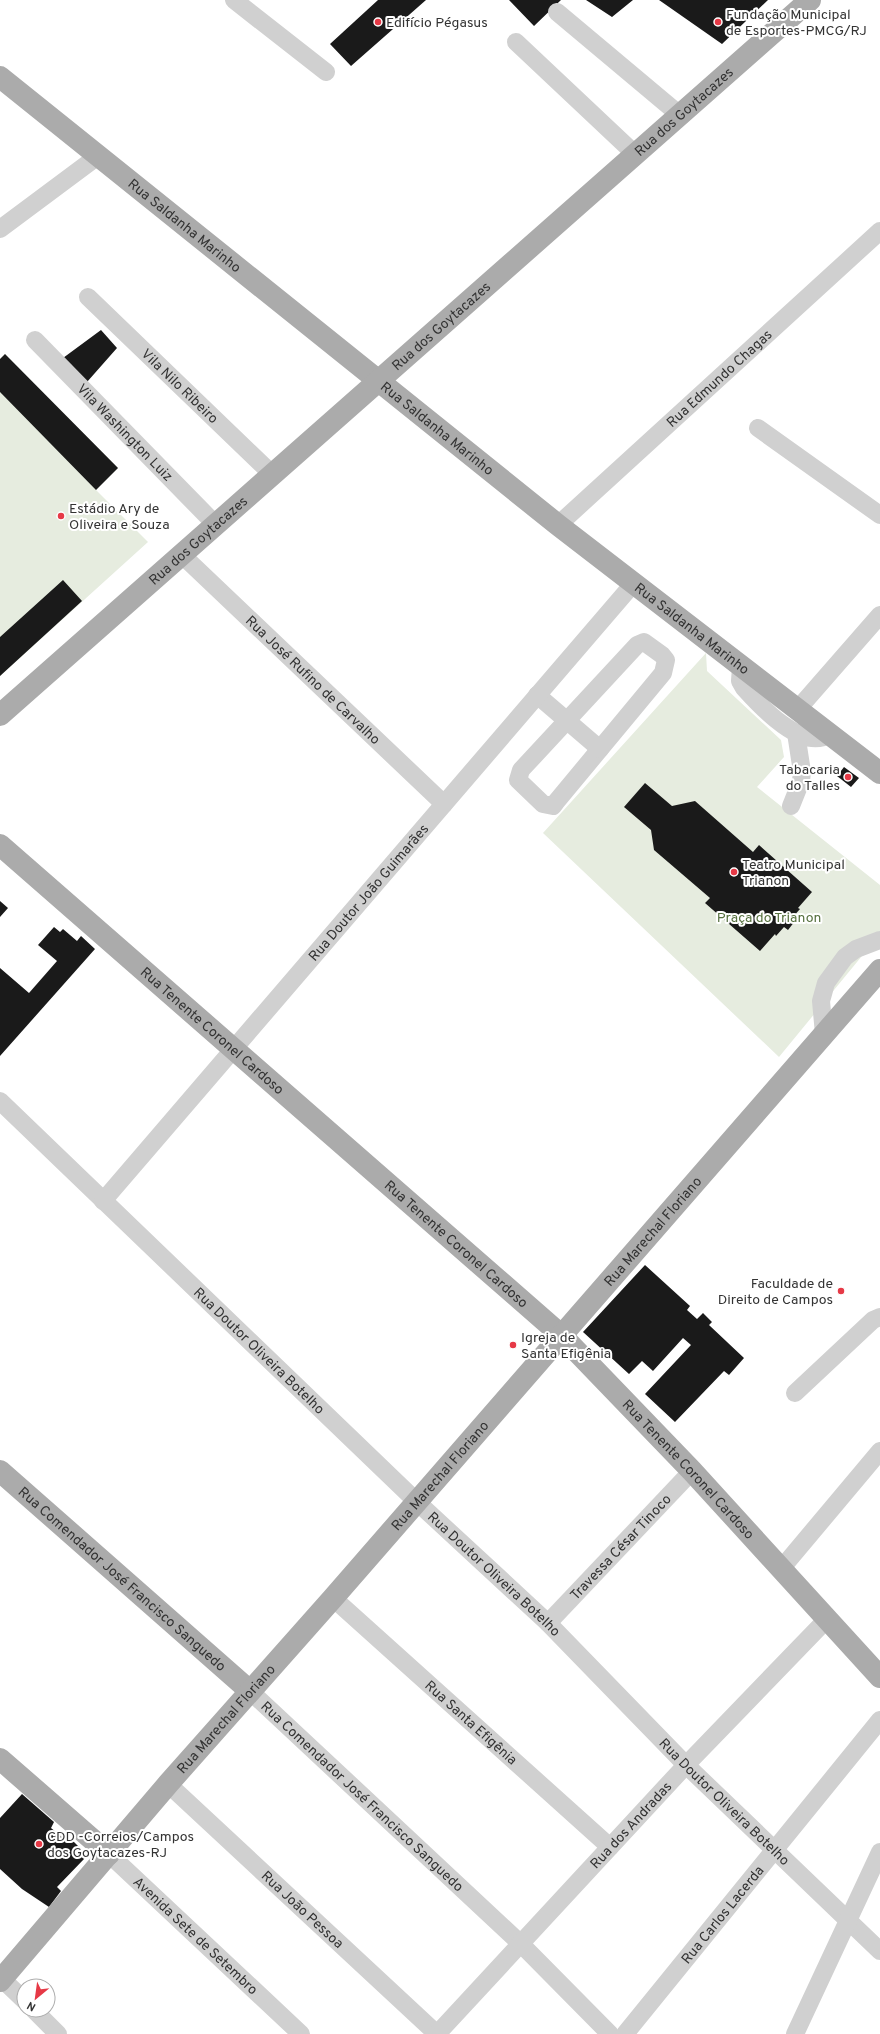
<svg xmlns="http://www.w3.org/2000/svg" width="880" height="2034" font-family="Overpass,sans-serif">
	<rect width="100%" height="100%" fill="#fff"/>
	<!-- green -->
	<path fill="#e6ecdf" d="M5,354l113,114 -22,22 52,52 -148,134v-317z
		M706,653l1,18 74,69 3,17 -27,30 123,98v49l-101,123 -236,-224z"/>
	<!-- building -->
	<path fill="#1a1a1a" d="M378,0h48l-75,66 -21,-22z
		M509,0h52l-27,26z
		M586,0h47l-21,17z
		M659,0h109l-46,44z
		M101,330l16,18 -30,34 -24,-24z
		M5,354l113,114 -22,22 -96,-98v-33z
		M63,580l19,21 -82,75v-39z
		M844,767l15,11 -8,9 -14,-11z
		M645,783l27,23 23,-5 58,51 6,-7 53,47 -14,16 2,1 -8,9 3,3 -7,9 -4,-3 -8,9 -1,-2 -15,17 -55,-48 5,-5 -56,-48 -3,-20 -27,-23z
		M0,901l8,7 -8,9z
		M54,927l6,5 3,-3 14,12 4,-5 14,13 -95,107v-88l29,25 28,-32 -19,-16z
		M645,1265l45,41 -3,4 10,9 6,-6 9,9 -3,3 35,33 -15,17 -5,-4 -49,51 -30,-28 46,-49 -8,-7 -30,33 -11,-10 -13,13 -46,-42z
		M22,1794l32,28 -3,6 11,9 3,-4 21,21 -2,5 -27,28 4,4 -12,16 -27,-18 -22,-20v-51z"/>
	<g fill="none" stroke-linecap="round" stroke-linejoin="round">
		<!-- minor -->
		<g stroke="#d0d0d0" stroke-width="18">
			<path d="M234,0l92,72"/>
			<path d="M557,12l124,104"/>
			<path d="M516,42l120,113"/>
			<path d="M0,229l98,-73"/>
			<path id="s1" d="M88,297l185,178"/>
			<path id="s2" d="M35,340l181,185"/>
			<path d="M758,428l122,87"/>
			<path id="s3" d="M558,525l322,-294"/>
			<path id="s4" d="M182,555l262,249"/>
			<path d="M644,642l18,13 4,5 -3,13 -107,129 -3,4 -10,-2 -25,-24 3,-10 116,-125z"/>
			<path d="M741,667l-1,14 4,7c17,19 59,64 85,46"/>
			<path d="M537,695l63,54"/>
			<path d="M797,710l83,-95"/>
			<path d="M791,806l10,-25 1,-9 -6,-39"/>
			<path d="M824,1034l-3,-33 5,-18 19,-26 11,-8 24,-9"/>
			<path id="s5" d="M0,1101l416,400 132,122 138,142 194,186"/>
			<path id="s6" d="M103,1201l530,-617"/>
			<path d="M795,1393l78,-73 7,-3"/>
			<path d="M781,1569l99,-118"/>
			<path id="s7" d="M333,1598l277,249"/>
			<path id="s8" d="M548,1623l144,-152"/>
			<path id="s9" d="M250,1691l271,253 89,90"/>
			<path id="s10" d="M168,1784l269,250"/>
			<path id="s11" d="M109,1854l192,180"/>
			<path d="M0,1977l24,23"/>
			<path d="M34,2010l24,24"/>
			<path id="s12" d="M437,2034l249,-269 142,-147"/>
			<path id="s13" d="M625,2034l255,-314"/>
			<path d="M795,2034l85,-182"/>
		</g>
		<!-- major -->
		<g stroke="#ababab" stroke-width="22">
			<path id="s14" d="M0,77l558,448 322,248"/>
			<path id="s15" d="M0,715l810,-715"/>
			<path id="s16" d="M0,845l561,490 131,136 188,206"/>
			<path id="s17" d="M0,1471l250,220"/>
			<path d="M0,1759l109,95"/>
			<path id="s18" d="M0,1981l168,-197 165,-186 547,-628"/>
		</g>
	</g>
	<!-- markers -->
	<g fill="#e63946" stroke="#fff" stroke-width="1.5">
		<circle cx="378" cy="22" r="4"/>
		<circle cx="718" cy="22" r="4"/>
		<circle cx="61" cy="516" r="4"/>
		<circle cx="848" cy="777" r="4"/>
		<circle cx="734" cy="872" r="4"/>
		<circle cx="841" cy="1291" r="4"/>
		<circle cx="513" cy="1345" r="4"/>
		<circle cx="39" cy="1844" r="4"/>
	</g>
	<g text-anchor="middle" stroke-width="4" stroke-linejoin="round" paint-order="stroke">
		<!-- poi labels -->
		<g font-size="14" fill="#333" stroke="#fff" text-anchor="start">
			<text x="726" y="19">Fundação Municipal<tspan x="726" dy="16">de Esportes-PMCG/RJ</tspan></text>
			<text x="386" y="27">Edifício Pégasus</text>
			<text x="69" y="513">Estádio Ary de<tspan x="69" dy="16">Oliveira e Souza</tspan></text>
			<text x="840" y="774" text-anchor="end">Tabacaria<tspan x="840" dy="16">do Talles</tspan></text>
			<text x="742" y="869">Teatro Municipal<tspan x="742" dy="16">Trianon</tspan></text>
			<text x="833" y="1288" text-anchor="end">Faculdade de<tspan x="833" dy="16">Direito de Campos</tspan></text>
			<text x="521" y="1342">Igreja de<tspan x="521" dy="16">Santa Efigênia</tspan></text>
			<text x="47" y="1841">CDD -Correios/Campos<tspan x="47" dy="16">dos Goytacazes-RJ</tspan></text>
		</g>
		<!-- street labels -->
		<g font-size="14" fill="#333" stroke="#fff">
			<text dy="5" stroke="none"><textPath href="#s15" startOffset="912">Rua dos Goytacazes</textPath></text>
			<text dy="5" stroke="none"><textPath href="#s14" startOffset="237">Rua Saldanha Marinho</textPath></text>
			<text dy="5" stroke="none"><textPath href="#s15" startOffset="588">Rua dos Goytacazes</textPath></text>
			<text dy="5" stroke="none"><textPath href="#s3" startOffset="218">Rua Edmundo Chagas</textPath></text>
			<text dy="5" stroke="none"><textPath href="#s1" startOffset="128">Vila Nilo Ribeiro</textPath></text>
			<text dy="5" stroke="none"><textPath href="#s14" startOffset="561">Rua Saldanha Marinho</textPath></text>
			<text dy="5" stroke="none"><textPath href="#s2" startOffset="129">Vila Washington Luiz</textPath></text>
			<text dy="5" stroke="none"><textPath href="#s15" startOffset="264">Rua dos Goytacazes</textPath></text>
			<text dy="5" stroke="none"><textPath href="#s14" startOffset="885">Rua Saldanha Marinho</textPath></text>
			<text dy="5" stroke="none"><textPath href="#s4" startOffset="181">Rua José Rufino de Carvalho</textPath></text>
			<text dy="5" stroke="none"><textPath href="#s6" startOffset="407">Rua Doutor João Guimarães</textPath></text>
			<text dy="5" stroke="none"><textPath href="#s16" startOffset="282">Rua Tenente Coronel Cardoso</textPath></text>
			<text dy="5" stroke="none"><textPath href="#s18" startOffset="994">Rua Marechal Floriano</textPath></text>
			<text dy="5" stroke="none"><textPath href="#s16" startOffset="606">Rua Tenente Coronel Cardoso</textPath></text>
			<text dy="5" stroke="none"><textPath href="#s5" startOffset="360">Rua Doutor Oliveira Botelho</textPath></text>
			<text dy="5" stroke="none"><textPath href="#s16" startOffset="930">Rua Tenente Coronel Cardoso</textPath></text>
			<text dy="5" stroke="none"><textPath href="#s18" startOffset="670">Rua Marechal Floriano</textPath></text>
			<text dy="5" stroke="none"><textPath href="#s8" startOffset="105">Travessa César Tinoco</textPath></text>
			<text dy="5" stroke="none"><textPath href="#s5" startOffset="684">Rua Doutor Oliveira Botelho</textPath></text>
			<text dy="5" stroke="none"><textPath href="#s17" startOffset="163">Rua Comendador José Francisco Sanguedo</textPath></text>
			<text dy="5" stroke="none"><textPath href="#s18" startOffset="346">Rua Marechal Floriano</textPath></text>
			<text dy="5" stroke="none"><textPath href="#s7" startOffset="186">Rua Santa Efigênia</textPath></text>
			<text dy="5" stroke="none"><textPath href="#s9" startOffset="154">Rua Comendador José Francisco Sanguedo</textPath></text>
			<text dy="5" stroke="none"><textPath href="#s5" startOffset="1008">Rua Doutor Oliveira Botelho</textPath></text>
			<text dy="5" stroke="none"><textPath href="#s12" startOffset="285">Rua dos Andradas</textPath></text>
			<text dy="5" stroke="none"><textPath href="#s10" startOffset="184">Rua João Pessoa</textPath></text>
			<text dy="5" stroke="none"><textPath href="#s13" startOffset="154">Rua Carlos Lacerda</textPath></text>
			<text dy="5" stroke="none"><textPath href="#s11" startOffset="119">Avenida Sete de Setembro</textPath></text>
		</g>
		<!-- park labels -->
		<g font-size="14" fill="#56703f" stroke="#fff">
			<text x="769" y="922">Praça do Trianon</text>
		</g>
	</g>
	<!-- north arrow -->
	<g transform="translate(36 1998) rotate(209)"><circle r="19" fill="#ffffff" stroke="#adadad"/>
	<path d="M0-3L7 15L0 10L-7 15Z" fill="#e63946"/>
	<text y="-6" font-size="11" font-weight="bold" text-anchor="middle" fill="#333333">N</text>
	</g>
</svg>
